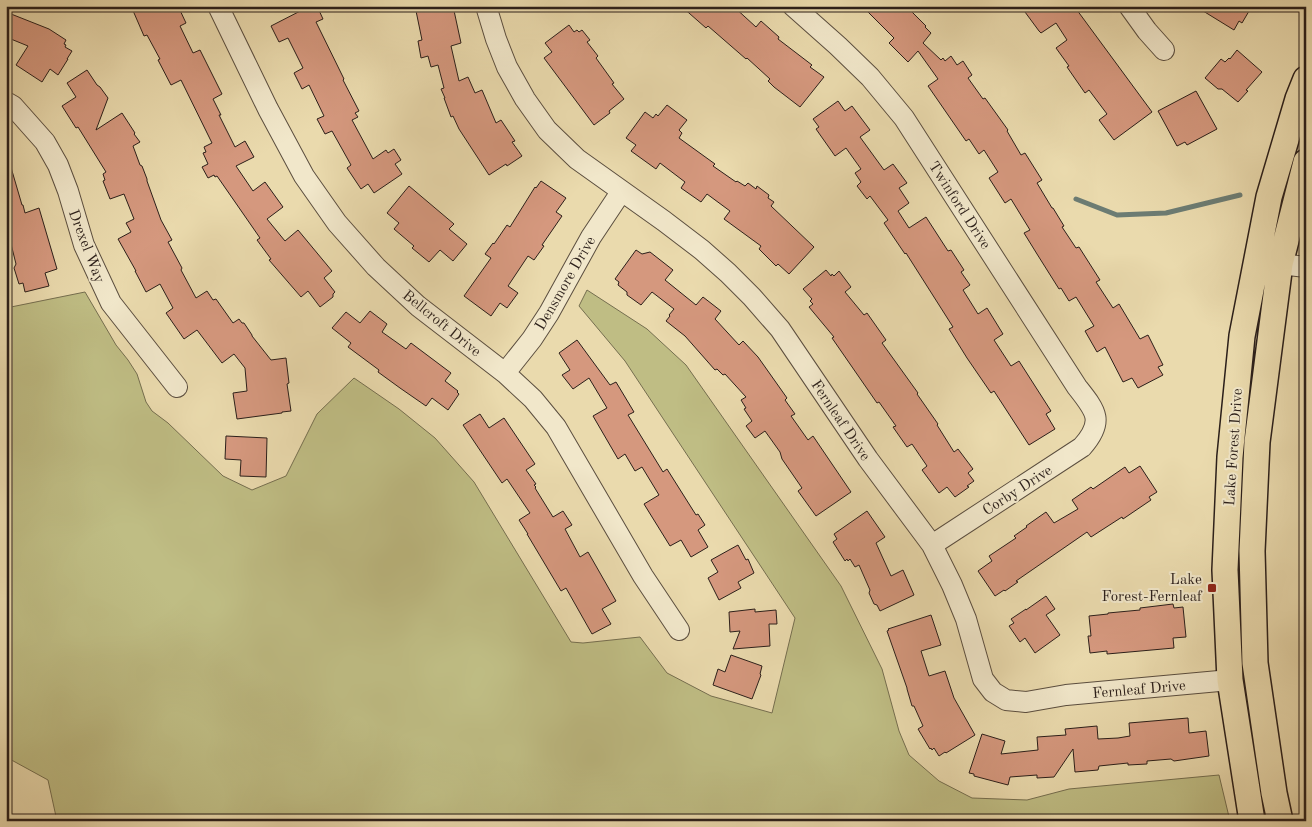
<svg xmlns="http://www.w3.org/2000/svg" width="1312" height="827" font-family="'Old Standard TT',serif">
	<rect width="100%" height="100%" fill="#eadaad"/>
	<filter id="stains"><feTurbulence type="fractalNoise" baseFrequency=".004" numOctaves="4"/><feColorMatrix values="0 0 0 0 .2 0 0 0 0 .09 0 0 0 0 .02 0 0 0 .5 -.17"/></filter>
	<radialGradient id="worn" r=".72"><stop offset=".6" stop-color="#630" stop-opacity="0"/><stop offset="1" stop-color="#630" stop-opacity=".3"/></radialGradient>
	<!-- green -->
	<path fill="#bfbd84" stroke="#756e4f" d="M587,290l60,39 39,36 155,221 41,83 17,62 10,24 30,26 33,17 55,2 42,-11 150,-14 11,46h-1173l-9,-41 -42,-23v-449l79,-16 31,53 12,15 9,14 9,28 6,9 16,12 55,53 29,14 34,-14 31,-62 37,-36 45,31 36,29 39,44 97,160 12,1 57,-6 27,36 44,23 61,17 23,-95 -170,-257 -46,-55z"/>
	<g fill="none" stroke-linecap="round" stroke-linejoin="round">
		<!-- stream -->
		<path stroke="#6c7c73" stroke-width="5" d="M1076,199l41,16 49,-2 74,-18"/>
	</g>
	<!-- building -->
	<path fill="#d5987e" stroke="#2b1f1a" d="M131,6h47l8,17 -6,3 13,27 7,-3 22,44 -9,5 8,16h-2l16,32 10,-6 9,16 -18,9 17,25 12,-9 18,25 -16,12 18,22 13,-11 34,41 -8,7 11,14 -2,2v3l-13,10 -12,-16 -7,6 -32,-37 2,-1 -14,-19 3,-2 -43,-62 -2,1 -1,-2 -6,3 -6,-11 6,-3 -5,-11 3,-1 -2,-5 8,-4 -31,-63 -10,5 -13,-25 2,-1 -13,-24 -3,1z
		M310,6h7l6,13 -7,3 28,57 -1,1 16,31 -4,2 3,4 -6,3 21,39 13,-9 2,3 6,-4 7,11 -6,4 7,10 -28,19 -6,-9 -7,5 -14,-21 4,-3 -19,-34 -7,3 -8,-15 7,-3 -15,-31 -7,4 -8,-16 9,-5 -15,-30 -9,4 -8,-16z
		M415,6h38l8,37 -10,3 8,35 9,-4 7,16 7,-3 14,33 5,-3 14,21 -3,1 10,14 -15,10 -1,-2 -17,11 -30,-46 -6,-13 -2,1 -7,-19h1l-4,-9 3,-1 -6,-23 -7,2 -3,-11 -7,2 -3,-17 4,-1z
		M681,6h52l23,21 5,-6 18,16 -1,2 34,26 -2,2 14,10 -24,30 -26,-20 -6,-6 2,-2 -23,-21 -1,1 -38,-33 -2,2z
		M862,6h44l20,20 -1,1 6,6 -8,10 18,17 2,-2 2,3 6,-5 6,9 6,-4 9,14 -4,3 15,21 2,-1 23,32 -1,1 14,24 4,-2 17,27 -5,3 15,25h1l11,18 -2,1 14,21 3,-1 21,33 -4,2 17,26 6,-4 21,35 8,-4 15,30 -5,2 5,8 -25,13 -6,-10 -9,4 -18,-35 -8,5 -12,-21 9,-5 -18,-29 -7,4 -8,-13 -2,1 -22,-35 -13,-21 6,-3 -19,-31 -6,4 -16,-25 9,-6 -14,-22 -5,4 -10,-15 -3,2 -38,-55 10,-7 -20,-28 -10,11 -19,-19 5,-5z
		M1033,6h41l78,106 -38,28 -15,-20 8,-6 -18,-24 -4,3 -18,-26 2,-1 -13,-18 11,-8 -11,-17 -15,10 -2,-2 -14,-19z
		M1195,6h57l-10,17 -3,-2 -5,9z
		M6,12l43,17 17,11 -2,4 2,1 -1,2 7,4 -5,8h1l-10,16 -8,-6 -8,13 -26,-17 12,-19 -22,-9z
		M569,25l5,7 3,-2 2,2 3,-2 8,10 -3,2 11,14 -2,2 18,25 -2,1 12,15 -15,12 1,2 -16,12 -50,-67 8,-6 -7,-9z
		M1237,50l25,22 -16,18 2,1 -10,11 -16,-13h-4l-13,-11 16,-19 4,3 4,-4 1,1z
		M87,70l10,15 3,2 8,11 -12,32 26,-17 13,20 -1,1 6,8 -7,4 7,19 2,1 5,13v2l14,39 11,20 -4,2 14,26 -1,2 15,28 11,-7 6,9 3,-1 17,24 6,-4 3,4h2l8,12v1l19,24 15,-2 3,25 -2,1 4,27 -9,1v1l-45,6 -4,-26 14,-2 -2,-23 -11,-14 -12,9 -25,-33 -13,9 -18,-26 7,-5 -13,-24 -14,8 -11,-21h1l-18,-32 13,-7 -5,-9 8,-4 -10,-25 -14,5 -7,-18 2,-1 -2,-6 3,-2 -28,-45 -2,1 -14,-22 14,-9 -9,-14z
		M1196,91l21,38 -30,16 -2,-3 -8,4 -19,-35z
		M838,101l7,10 7,-5 18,24 -10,7 24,33 9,-6 14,19 -8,5 10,15 -11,8 11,17 17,-11 22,34 3,-1 13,20 -3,2 9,13 -7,5 15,24 9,-6 16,26 -9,6 17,26 8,-5 32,50 -5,3 9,15 -26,16 -35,-54 -3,2 -24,-35 -18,-29 4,-2 -47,-74 -1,1 -21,-31 4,-3 -18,-24 -3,3 -10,-13 4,-4 -6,-9 6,-4 -15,-21 -11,8 -19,-27 3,-2 -6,-8z
		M667,105l20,15 -8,10 3,3 -3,5 36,26 -2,2 23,16 1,-1 8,5 3,-3 8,6 1,-3 12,9 -1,3 6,4 -3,4 43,41 -25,27 -11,-10 -2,2 -17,-17 2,-3 -37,-27 6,-8 -23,-17 -6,8 -20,-14 4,-6 -25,-19 -4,6 -25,-18 5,-6 -10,-7 19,-26 8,6 3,-4 2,2z
		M6,164h4l12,41h1l2,8 14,-5 18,61 -12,4 4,13 -24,6 -2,-9 -4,1 -5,-16 2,-4 -5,-20 -5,2z
		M541,181l25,17 -10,14 6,4 -20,29 2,1 -10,14 -6,-4 -20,30 10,7 -11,15 -7,-5 -9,13 -27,-20 27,-38 -6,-4 8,-11 1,1 13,-19 3,2 25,-40 1,1z
		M409,186l45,38 -5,5 18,15 -14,17 -13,-11 -11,12 -17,-14 2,-2 -20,-17 5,-6 -12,-10z
		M636,250l6,4 8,-2 23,18 -8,10 31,25 7,-8 18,14 -6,8 24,26 4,-4 15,16 29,41 -2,2 10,14 -4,2 17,24 5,-4 38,56 -35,24 -18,-25 4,-3 -20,-29 -2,-7 -15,-21 -10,7 -9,-12 6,-5 -8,-12 2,-1 -5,-8 5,-3 -21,-23 -2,1 -6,-6 -2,1 -30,-34 -19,-15 4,-5 -1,-1 5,-6 -22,-17 -11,13 -14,-10v-3l-9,-7 1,-3 -4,-3z
		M826,270l5,6 1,-2 2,2 5,-5 12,16 -6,5 19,23 3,-2 19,27 -4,3 36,50 -1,1 21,30 -1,1 17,27 4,-3 15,20 -5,4 6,8 -7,5 2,1 -14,10 -8,-10 -8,6 -17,-23 5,-4 -15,-22 -5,3 -14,-20 3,-1 -17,-24 -2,1 -45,-65 2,-1 -25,-30 4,-3 -3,-3 2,-2 -9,-10z
		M370,311l17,13 -5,8 24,17 5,-6 40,30 -6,8 13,10 -1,1 2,2 -11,16 -16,-12 -6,8 -26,-18 -22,-16 1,-2 -31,-23 3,-4 -19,-15 14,-16 14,11z
		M577,340l33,45 6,-3 18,30 -6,3 35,57 4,-3 29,46 2,-1 7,11 -7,5 10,17 -17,10 -10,-17 -11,6 -26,-42 15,-9 -17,-28 -7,4 -10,-17 -7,5 -25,-43 14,-8 -18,-30 -16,11 -11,-14 8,-5 -11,-17z
		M480,414l9,14 15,-10 31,46 -9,6 10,14 -2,1 2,2 -1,1 18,29 10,-6 9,14 -7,4 15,28 8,-5 28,49 -14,8 9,15 -19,10 -26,-46 -5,3 -34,-57h1l-9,-14 11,-7 -23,-34 -5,4 -39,-58z
		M226,436l41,2 -1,39 -26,-1 1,-16 -16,-1z
		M1140,466l17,26 -8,5 2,3 -28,19 -1,-2 -31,20 -4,-5 -71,49 2,1 -13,9 -1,-1 -9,6 -17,-25 14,-10 -3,-5 27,-18 -2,-2 13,-9 -1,-1 20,-14 8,11 24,-14 -6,-9 19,-13 2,2 32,-22 4,6z
		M867,511l18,26 -9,6 15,33 12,-6 11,25 -34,16 -3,-6 -3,-1 -5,-11 1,-3 -11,-25 -4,2 -5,-8 -2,2 -1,-2 -2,2 -12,-19 4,-3 -3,-5z
		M738,545l8,15 2,-1 6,14 -16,9 3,6 -22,12 -11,-22 10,-6 -7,-12z
		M1046,596l9,13 -9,6 14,20 -25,18 -10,-15 -5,4 -11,-16 5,-3 -3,-4 15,-10v1z
		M1173,604l1,4 9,-1 3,30 -13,1 1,10 -67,6v-3l-17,2 -2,-17h3l-2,-20 19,-2v-1l32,-3v-2z
		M755,609v3l21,-2 1,14h-8l1,22 -37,3 7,-18 -10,1 -1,-20z
		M931,615l10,30 -20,6 8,25 16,-5 9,27 21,37 -29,18 -1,-1 -6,4 -5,-8 -2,2 -1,-2 -1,1 -12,-20 5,-3 -9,-20h-2l-5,-17v-1l-20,-57 2,-1 -1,-1z
		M731,655l31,11 -2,8 1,1 -9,24 -39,-14 5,-16 7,3z
		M1188,718l1,15 17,-2 3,25 -35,5 -3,-2 -24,2v3l-19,1v-2l-29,3 -1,4 -23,2 -2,-23 -19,28 -17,1v-3l-27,2 -2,8 -34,-9v-2l-5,-1 13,-39 23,7 -4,13 37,-4 -1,-13 29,-2 -1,-6 32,-3 1,13 20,-1 12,-2 -1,-13z"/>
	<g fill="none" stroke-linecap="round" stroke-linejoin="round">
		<!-- minor casing -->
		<g stroke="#5b4e3f" stroke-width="22">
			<path id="minor" d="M218,6l50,103 36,67 33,47 39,44 42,39 87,67 28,26 23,28 87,149 36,54
				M486,6l10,33 11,28 18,32 22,31 30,29 87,62 38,29 26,23 24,24 28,32 88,130 64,86 20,40 14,34 17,60 10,13 13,8 20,2 40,-7 164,-15
				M793,6l45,40 32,31 34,41 173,269c19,24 28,34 5,60l-150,98
				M1129,6l18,25 17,19
				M6,102l7,4 32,36 13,23 10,26 16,54 27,58 66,84
				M1280,264l26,3
				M505,373l27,-34 17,-26 42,-76 30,-45"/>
		</g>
		<!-- major casing -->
		<g stroke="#2b1f1a" stroke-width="28">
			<path id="major" d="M1252,821l-22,-141 -5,-110 5,-113 12,-121 27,-139 29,-98 8,-20
				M1280,821l-6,-28 -19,-130 -3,-112 5,-109 23,-178 26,-102"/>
		</g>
		<!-- minor -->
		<use href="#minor" stroke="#f1e7ca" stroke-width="20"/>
		<!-- major -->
		<use href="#major" stroke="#eadaad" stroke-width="25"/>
	</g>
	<!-- markers -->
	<rect fill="#8f2418" stroke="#f1e7ca" stroke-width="2" x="1207" y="583" width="10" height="10" rx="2.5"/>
	<g text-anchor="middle" stroke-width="4" stroke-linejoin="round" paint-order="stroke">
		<!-- street labels -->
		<g font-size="15" fill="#2b1f1a" stroke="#f1e7ca">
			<text transform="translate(960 205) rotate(57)" y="5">Twinford Drive</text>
			<text transform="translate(87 246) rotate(69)" y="5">Drexel Way</text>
			<text transform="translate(565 283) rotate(-60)" y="5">Densmore Drive</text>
			<text transform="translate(442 323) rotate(39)" y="5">Bellcroft Drive</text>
			<text transform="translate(841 420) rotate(56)" y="5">Fernleaf Drive</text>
			<text transform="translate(1233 447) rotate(-86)" y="5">Lake Forest Drive</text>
			<text transform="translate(1017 490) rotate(-33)" y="5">Corby Drive</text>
			<text transform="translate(1139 689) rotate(-5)" y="5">Fernleaf Drive</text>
		</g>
		<!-- poi labels -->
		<g font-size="15" fill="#2b1f1a" stroke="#f1e7ca" text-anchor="end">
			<text x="1202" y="584">Lake<tspan x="1202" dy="17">Forest-Fernleaf</tspan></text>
		</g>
	</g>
	<!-- margin -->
	<rect width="1312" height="827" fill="none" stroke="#eadaad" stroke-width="25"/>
	<rect x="8" y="8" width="1297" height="812" fill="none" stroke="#2b1f1a" stroke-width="2.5"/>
	<rect x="12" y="12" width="1287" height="802" fill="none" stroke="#2b1f1a"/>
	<rect width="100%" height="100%" filter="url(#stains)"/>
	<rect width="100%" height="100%" fill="url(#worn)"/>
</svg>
